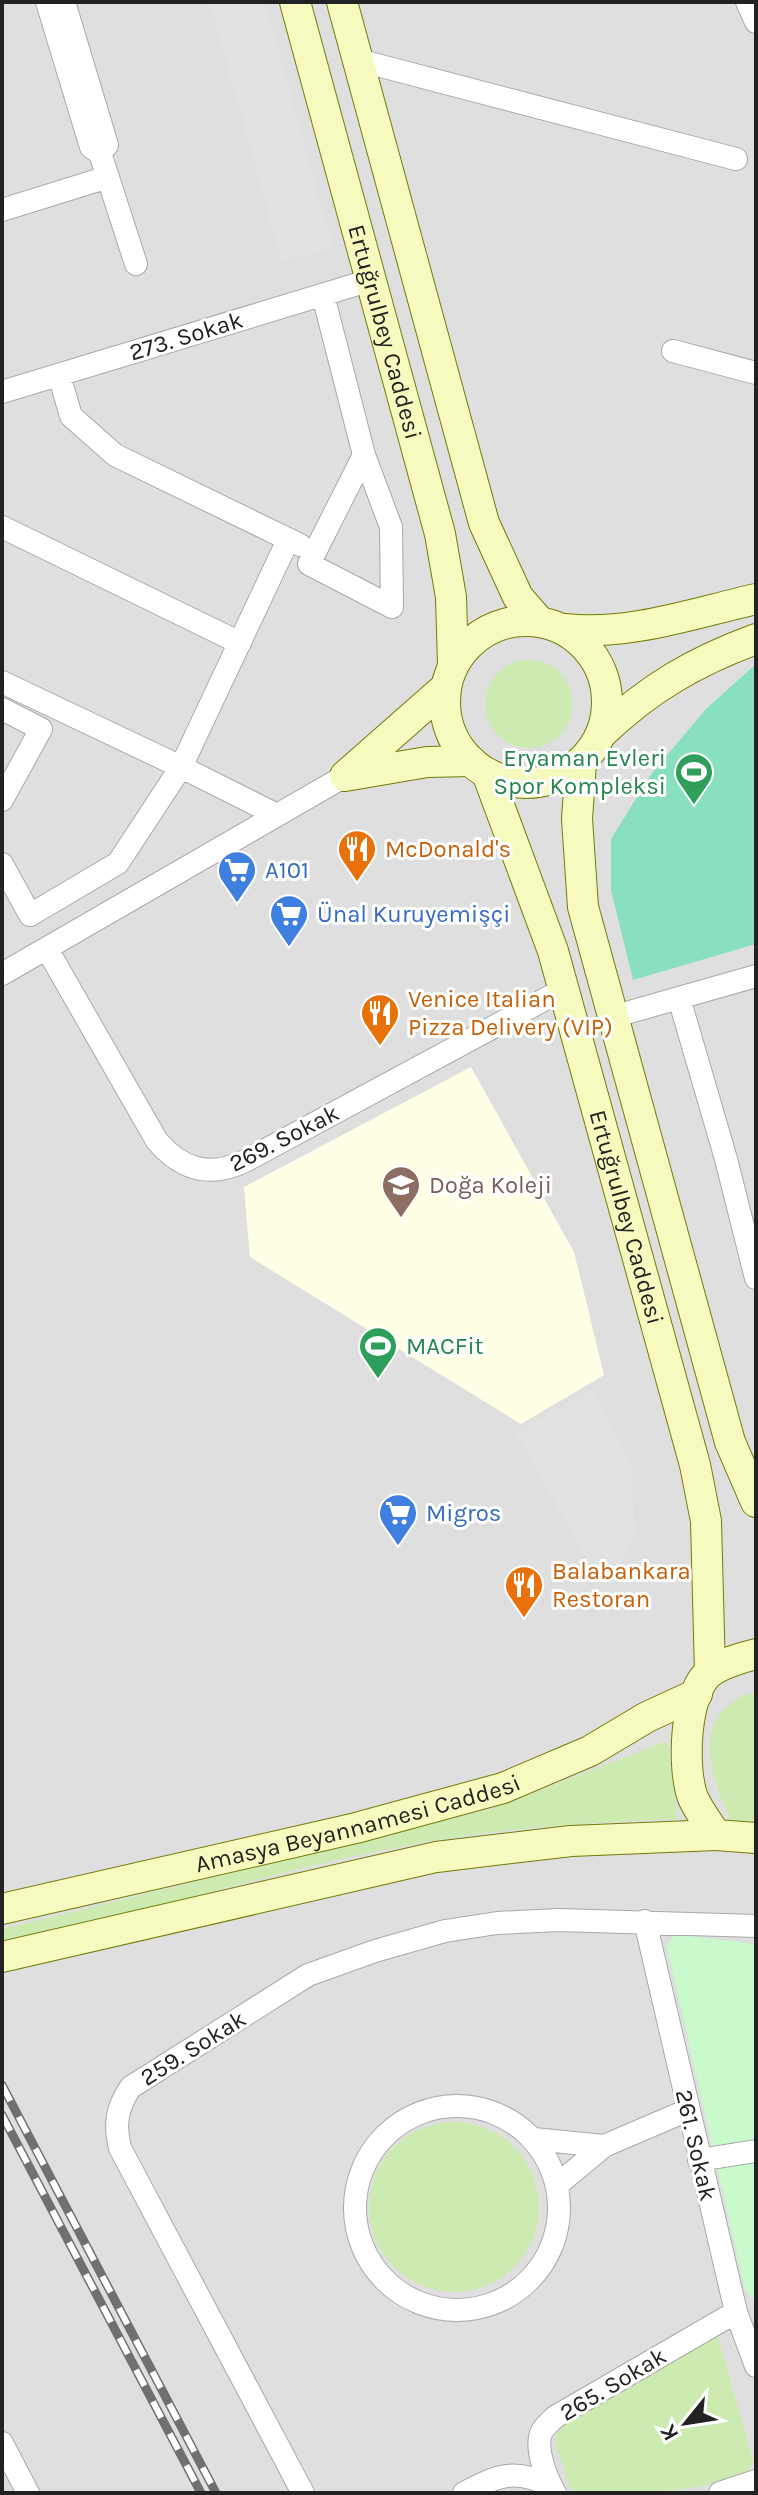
<svg xmlns="http://www.w3.org/2000/svg" width="758" height="2495" font-family="Karla,sans-serif">
	<rect width="100%" height="100%" fill="#f2efe9"/>
	<!-- residential -->
	<path fill="#e0dfdf" d="M2,2h754v2491h-754z"/>
	<!-- education -->
	<path fill="#ffffe5" d="M471,1067l103,185 30,123 -83,49 -271,-167 -6,-70z"/>
	<!-- grass -->
	<path fill="#cdebb0" d="M485 704a44 44 0 1 1 88 0a44 44 0 1 1-88 0Z
		M756,1691v141l-24,-9c-23,-48 -44,-111 24,-132z
		M667,1741l11,78c-81,3 -161,8 -241,21 -147,25 -290,72 -435,106v-17l489,-120z
		M369 2207a85 85 0 1 1 170 0a85 85 0 1 1-170 0Z
		M717,2334l37,129c-19,32 -142,30 -182,30l-17,-50 4,-15z"/>
	<!-- park -->
	<path fill="#c8facc" d="M679,1935l77,9v359l-11,-15 -78,-341 4,-9z"/>
	<!-- pitch -->
	<path fill="#88e0be" d="M756,664v280l-123,36 -22,-90v-51l41,-66 54,-64z"/>
	<!-- parking -->
	<path fill="#e2e2e2" d="M210,2h55l68,246 -51,14z
		M591,1389l40,74 4,67 -13,31 -26,14 -80,-142z"/>
	<g fill="none" stroke-linecap="round" stroke-linejoin="round">
		<!-- minor casing -->
		<g stroke="#a9a9a9" stroke-width="24">
			<path id="minor" d="M47,2l44,145 9,6 7,-8 -43,-143
				M747,2l9,20
				M358,60l378,99
				M100,153l36,111
				M2,210l106,-33
				M323,295l41,160 -55,109 83,43 -1,-80 -27,-72
				M673,351l83,22
				M59,375l12,41 44,39 185,90
				M2,392l369,-112
				M2,527l238,116
				M2,682l179,85 107,-227
				M2,709l39,20 -39,71
				M2,864l28,51 88,-52 63,-96 96,48
				M47,949l110,192c25,29 53,37 88,20l319,-172
				M2,974l343,-198
				M679,998l47,161 30,119
				M612,1017l144,-41
				M645,1921l91,391 20,54
				M355 2208a102 102 0 1 1 204 0a102 102 0 1 1-204 0Z
				M534,2139l70,7
				M699,2160l57,-9
				M557,2185l47,-39 84,-36
				M2,2443l26,50
				M303,2493l-183,-345c-6,-24 -3,-41 11,-61l177,-112 67,-24 70,-20 52,-8 62,-3 197,6
				M464,2493c34,-18 51,-25 87,-7l-2,5
				M555,2493c-8,-14 -20,-43 -14,-60 2,-5 10,-12 14,-16l181,-105
				M720,2493l36,-12"/>
		</g>
		<!-- secondary casing -->
		<g stroke="#707d05" stroke-width="32">
			<g id="secondary">
				<path id="s1" d="M295,2l145,532 11,63 2,67"/>
				<path d="M342,2l142,521 34,74 20,23"/>
				<circle cx="526" cy="702" r="81"/>
				<path d="M565,629c64,7 129,-16 191,-30"/>
				<path d="M446,687l-101,89 82,-14 44,-1"/>
				<path d="M602,733c47,-45 94,-72 154,-94"/>
				<path d="M581,763l-4,56 6,88 147,535 26,60"/>
				<path id="s2" d="M487,773l66,178 142,514 11,56 4,151"/>
				<path d="M756,1654c-13,3 -35,10 -46,18 -26,21 -28,97 -17,126 6,13 15,25 23,37l40,3"/>
				<path id="s3" d="M2,1909l354,-81 147,-40 87,-37 57,-34 50,-23"/>
				<path d="M2,1957l434,-100 135,-16 145,-6"/>
			</g>
		</g>
		<!-- minor -->
		<use href="#minor" stroke="#fff" stroke-width="22"/>
		<!-- secondary -->
		<use href="#secondary" stroke="#f7fabf" stroke-width="30"/>
		<!-- rail casing -->
		<g stroke="#707070" stroke-width="9">
			<path id="rail" d="M2,2085l214,408
				M2,2115l199,378"/>
		</g>
		<!-- rail -->
		<use href="#rail" stroke="#fff" stroke-width="6" stroke-dasharray="18" stroke-linecap="butt"/>
	</g>
	<!-- icons -->
	<defs>
		<g id="stadium-pin" transform="scale(2)"><path d="M0 17L-7.5 6A9.5 9.5 0 1 1 7.5 6Z" fill="#2e9e5b" stroke="#fff"/><path d="M0-5a6.5 5 0 1 0 0 10a6.5 5 0 1 0 0-10ZM-3.5-1.8h7v3.6h-7Z" fill="#fff"/></g>
		<g id="restaurant-pin" transform="scale(2)"><path d="M0 17L-7.5 6A9.5 9.5 0 1 1 7.5 6Z" fill="#e8710a" stroke="#fff"/><path d="M-5-6h1v4h1v-4h1v4h1v-4h1v5L-1.5 .5V6h-2V.5L-5-1ZM5-6V6H3V1.5H1.5Q1.5-4 5-6Z" fill="#fff"/></g>
		<g id="supermarket-pin" transform="scale(2)"><path d="M0 17L-7.5 6A9.5 9.5 0 1 1 7.5 6Z" fill="#3f7fe0" stroke="#fff"/><path d="M-6-5.5h2.5l.6 2H6L4.5 2H-2.5L-4.4-4H-6ZM-1.5 3.2a1.3 1.3 0 1 0 .1 0ZM3 3.2a1.3 1.3 0 1 0 .1 0Z" fill="#fff"/></g>
		<g id="school-pin" transform="scale(2)"><path d="M0 17L-7.5 6A9.5 9.5 0 1 1 7.5 6Z" fill="#8d6e63" stroke="#fff"/><path d="M0-5L7-2L0 1L-7-2ZM-4 1L0 2.5L4 1V4Q0 6-4 4Z" fill="#fff"/></g>
	</defs>
	<g fill-rule="evenodd">
		<use href="#stadium-pin" x="694" y="772"/>
		<use href="#restaurant-pin" x="357" y="849"/>
		<use href="#supermarket-pin" x="237" y="870"/>
		<use href="#supermarket-pin" x="289" y="914"/>
		<use href="#restaurant-pin" x="380" y="1013"/>
		<use href="#school-pin" x="401" y="1185"/>
		<use href="#stadium-pin" x="378" y="1346"/>
		<use href="#supermarket-pin" x="398" y="1513"/>
		<use href="#restaurant-pin" x="524" y="1585"/>
	</g>
	<g text-anchor="middle" stroke-width="6" stroke-linejoin="round" paint-order="stroke">
		<!-- street labels -->
		<g font-size="24" fill="#222" stroke="#fff">
			<text dy="8" stroke="none"><textPath href="#s1" startOffset="342">Ertuğrulbey Caddesi</textPath></text>
			<text transform="translate(186 336) rotate(-17)" y="8">273. Sokak</text>
			<text transform="translate(284 1138) rotate(-27)" y="8">269. Sokak</text>
			<text dy="8" stroke="none"><textPath href="#s2" startOffset="466">Ertuğrulbey Caddesi</textPath></text>
			<text dy="8" stroke="none"><textPath href="#s3" startOffset="366">Amasya Beyannamesi Caddesi</textPath></text>
			<text transform="translate(193 2048) rotate(-32)" y="8">259. Sokak</text>
			<text transform="translate(696 2145) rotate(77)" y="8">261. Sokak</text>
			<text transform="translate(613 2384) rotate(-31)" y="8">265. Sokak</text>
		</g>
		<!-- leisure labels -->
		<g font-size="24" fill="#27864d" stroke="#fff" text-anchor="end">
			<text x="666" y="766">Eryaman Evleri<tspan x="666" dy="28">Spor Kompleksi</tspan></text>
			<text x="406" y="1354" text-anchor="start">MACFit</text>
		</g>
		<!-- food labels -->
		<g font-size="24" fill="#c56008" stroke="#fff" text-anchor="start">
			<text x="385" y="857">McDonald's</text>
			<text x="408" y="1007">Venice Italian<tspan x="408" dy="28">Pizza Delivery (VIP)</tspan></text>
			<text x="552" y="1579">Balabankara<tspan x="552" dy="28">Restoran</tspan></text>
		</g>
		<!-- shop labels -->
		<g font-size="24" fill="#366cbe" stroke="#fff" text-anchor="start">
			<text x="265" y="878">A101</text>
			<text x="317" y="922">Ünal Kuruyemişçi</text>
			<text x="426" y="1521">Migros</text>
		</g>
		<!-- education labels -->
		<g font-size="24" fill="#785e54" stroke="#fff" text-anchor="start">
			<text x="429" y="1193">Doğa Koleji</text>
		</g>
	</g>
	<!-- border -->
	<rect width="758" height="2495" fill="none" stroke="#222222" stroke-width="8"/>
	<!-- north arrow -->
	<g transform="translate(686 2423) rotate(240)" stroke="#ffffff" stroke-width="6" paint-order="stroke">
	<path d="M0-6L14 30L0 20L-14 30Z" fill="#222222"/>
	<text y="-12" font-size="22" font-weight="bold" text-anchor="middle" fill="#222222">K</text>
	</g>
</svg>
